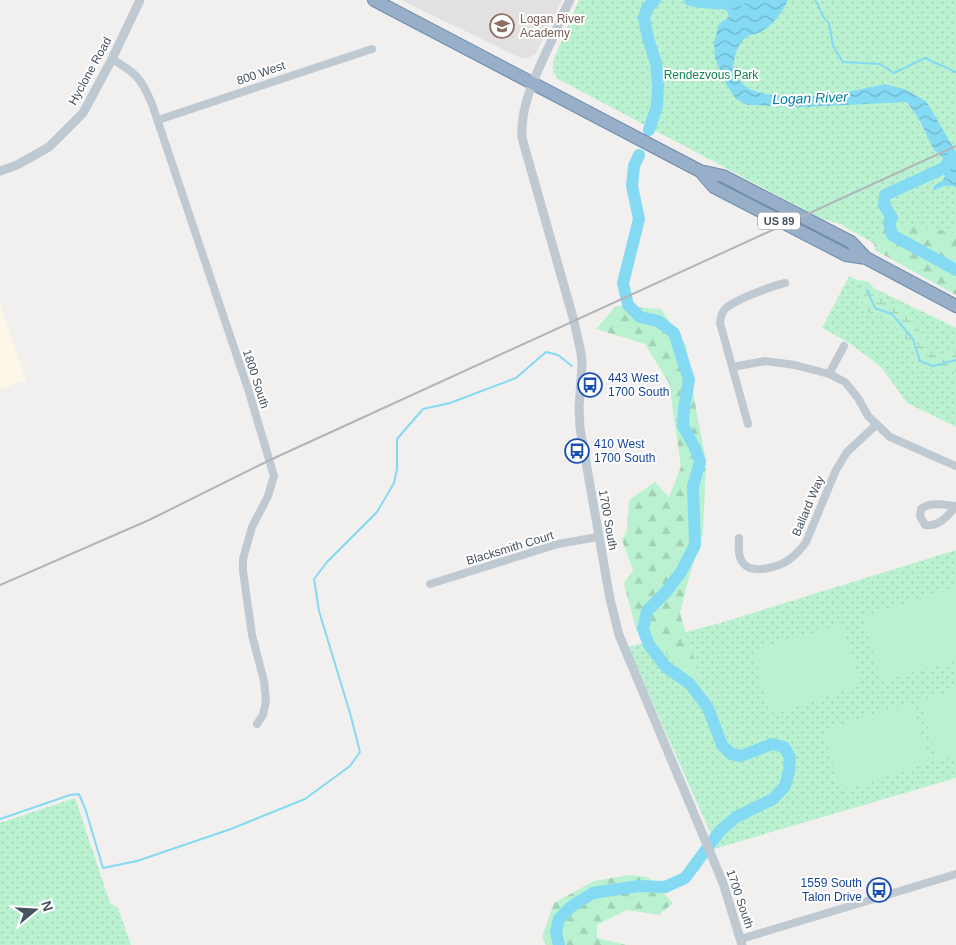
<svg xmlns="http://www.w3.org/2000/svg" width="956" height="945" font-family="Arial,sans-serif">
	<defs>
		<pattern id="grass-dots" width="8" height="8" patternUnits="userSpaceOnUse" patternTransform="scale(1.25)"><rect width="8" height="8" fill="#baf2d1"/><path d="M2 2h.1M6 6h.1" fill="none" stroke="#a1d1b6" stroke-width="1.8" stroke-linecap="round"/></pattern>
		<pattern id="forest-firs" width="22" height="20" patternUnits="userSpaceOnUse" patternTransform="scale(1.25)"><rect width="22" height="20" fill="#baf2d1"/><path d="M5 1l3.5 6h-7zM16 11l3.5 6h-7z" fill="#a1d1b6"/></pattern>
		<pattern id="wetland-marsh" width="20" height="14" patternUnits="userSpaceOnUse" patternTransform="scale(1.25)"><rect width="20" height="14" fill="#baf2d1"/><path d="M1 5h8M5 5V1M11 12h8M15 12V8" fill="none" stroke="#a1d1b6"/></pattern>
		<pattern id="water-waves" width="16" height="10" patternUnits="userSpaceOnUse" patternTransform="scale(1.25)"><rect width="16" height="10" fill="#84daf3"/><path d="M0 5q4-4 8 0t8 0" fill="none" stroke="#6eb3c8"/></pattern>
	</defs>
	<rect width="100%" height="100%" fill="#f2efef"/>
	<!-- commercial -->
	<path fill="#fdf7e7" d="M0,304l26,76 -26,9z"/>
	<!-- education -->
	<path fill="#e3e0e1" d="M401,0h161l-26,53 -8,5h-7z"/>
	<!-- grass -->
	<path fill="url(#grass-dots)" d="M579,0h377v290l-116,-66 -20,-6 -262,-139 -5,-7v-11z
		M849,276l107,52v99l-49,-24 -26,-36 -30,-23 -29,-16z
		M956,550v228l-239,70 -89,-201 92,-24z
		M75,798l35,105 8,5 13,37h-131v-122z"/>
	<!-- forest -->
	<path fill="url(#forest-firs)" d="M892,221l64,12v62l-81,-45 -2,-16z
		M616,306l45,3 25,36 10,64 10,52 -3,72 -15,48 -8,32 20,67 -64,-50 -12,-47 9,-13 -11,-30 5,-10 2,-30 26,-18 14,15 12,-30 -12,-84 -24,-39 -49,-15z
		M630,875l18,2 25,26 -14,12 -32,-5 -30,15v13l29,7h-80l-4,-8 12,-34 40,-22z"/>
	<!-- wetland -->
	<path fill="url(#wetland-marsh)" d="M860,280l9,2 15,19 17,7 22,26 5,16 9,5 19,-7v24l-25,-2 -14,-9 -8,-18 -18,-22 -14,-4 -11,-7 -7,-15 -2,-10z"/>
	<!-- pitch -->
	<path fill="#baf2d1" d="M954,588l2,7v64l-74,23 -20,-65z
		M842,624l19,62 -90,27 -18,-62z
		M956,690v65l-19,6 -17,-60z
		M912,703l18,60 -89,27 -18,-60z"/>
	<!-- water -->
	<path fill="url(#water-waves)" d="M722,0h66c-7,14 -15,26 -30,33 -5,2 -11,2 -14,6 -7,7 -9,15 -10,24 -1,4 0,7 2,11 9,27 59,22 83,22l4,-2 6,2 56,-12 19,5 22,12 30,51v36l-2,-2h-10l-11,5 1,-5 9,-6 2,-4 -5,-10 3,-8 -9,-8 -15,-31 -12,-17 -102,5 -57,-2 -12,-6 -10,-15 -11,-26 -1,-16 5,-18 10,-7 -2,-6 -6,-3z"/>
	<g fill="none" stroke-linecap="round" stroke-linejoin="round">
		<!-- stream -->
		<path stroke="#84daf3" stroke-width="2" d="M815,0c7,8 4,16 14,23l4,23 10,16 37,2 14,9 31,-15 31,14
			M867,290l8,18 17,6 21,25 7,22 13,5 23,-6
			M0,819l70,-24 9,-1 7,17 17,57 34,-7 94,-32 74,-30 45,-33 10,-14 -10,-39 -31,-102 -5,-32 13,-17 50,-50 17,-29 3,-14v-30l26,-30 27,-6 66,-25 30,-26 12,3 14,11"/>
		<!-- river -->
		<path stroke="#84daf3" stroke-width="12" d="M690,0c18,4 33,5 50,0
			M649,130l8,-24 1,-21 -2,-22 -8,-25 -4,-20 3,-10 8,-8
			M951,159l-7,9 -59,27 -1,10 8,13 -3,4 3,13 64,35
			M559,945l-3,-13 3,-13 13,-13 21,-13 46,-7 26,1 20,-9 35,-47 16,-14 37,-18 12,-13 4,-15 1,-14 -6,-10 -12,-3 -31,12 -10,-2 -9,-9 -14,-37 -18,-24 -24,-17 -17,-22 -6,-16 4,-18 18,-18 16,-21 14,-27 -2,-59 7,-24 -5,-14 -12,-22 1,-18 5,-28 -15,-47 -16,-12 -18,-4 -12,-12 -5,-22 16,-64 -7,-33 2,-20 5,-11"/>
		<!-- trunk casing -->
		<g stroke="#6e8bad" stroke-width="14">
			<path id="trunk" d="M374,0l326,171 23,5 128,66 15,16
				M700,171l14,16 132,68 20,3 90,48"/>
		</g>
		<!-- minor -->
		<path stroke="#bfc9d2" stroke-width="8" d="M112,59c24,14 29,19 40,45l97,288 25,84 -6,20 -16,31 -9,32v12l9,64 12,46 2,20 -3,14 -6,9
			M158,120l214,-71
			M733,367l32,-6 30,4 34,9 16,8 13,16 10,18 22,21 66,29
			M829,374l15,-28
			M748,424l-28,-101c1,-6 1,-10 5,-14 9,-9 47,-23 60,-26
			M956,506c-11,-1 -26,-5 -35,3l-1,7 5,9c14,2 23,-9 31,-19
			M739,538c0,9 -2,19 5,26 9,11 37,2 46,-5 7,-5 11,-10 16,-17l30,-72 11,-18 29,-27
			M430,584l128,-40 40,-7
			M741,939l215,-65"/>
		<!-- tertiary -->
		<path stroke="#bfc9d2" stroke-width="9" d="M570,0c-8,15 -14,31 -21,46 -13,29 -29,59 -27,92l52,183 7,32 1,11 -3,44 1,20 30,171 9,36 104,248 19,62
			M0,171l17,-6 32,-18 34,-34 29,-54 28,-59"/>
		<!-- trunk -->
		<use href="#trunk" stroke="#98afc9" stroke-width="12"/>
		<!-- rail -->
		<path stroke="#b1b4ba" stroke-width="2" d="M0,585l149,-65 121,-60 686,-314"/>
	</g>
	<!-- icons -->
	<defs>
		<g id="school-ring" transform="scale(1.25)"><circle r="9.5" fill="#fff" stroke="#8d6e63" stroke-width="1.5"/><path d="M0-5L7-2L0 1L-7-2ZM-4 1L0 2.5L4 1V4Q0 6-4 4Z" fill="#8d6e63"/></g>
		<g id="bus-ring" transform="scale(1.25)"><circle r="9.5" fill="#fff" stroke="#1a4fb4" stroke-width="1.5"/><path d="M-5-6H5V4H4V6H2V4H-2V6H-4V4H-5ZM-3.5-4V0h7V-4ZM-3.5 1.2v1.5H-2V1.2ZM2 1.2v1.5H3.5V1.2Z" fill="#1a4fb4"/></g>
	</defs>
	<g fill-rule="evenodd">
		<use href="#school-ring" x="502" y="26"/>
		<use href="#bus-ring" x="590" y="385"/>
		<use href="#bus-ring" x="577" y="451"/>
		<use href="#bus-ring" x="879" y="890"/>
	</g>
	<g text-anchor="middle" stroke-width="4" stroke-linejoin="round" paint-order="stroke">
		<!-- shield labels -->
		<rect fill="#fff" stroke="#7e868e" stroke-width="1" x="758" y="212.5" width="42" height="17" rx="4"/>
		<g font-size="11" font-weight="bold" fill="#46525e">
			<text x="779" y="225">US 89</text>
		</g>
		<!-- education labels -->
		<g font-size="12" fill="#785e54" stroke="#fff" text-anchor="start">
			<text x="520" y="23">Logan River<tspan x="520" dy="14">Academy</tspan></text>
		</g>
		<!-- street labels -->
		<g font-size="12" fill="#46525e" stroke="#fff">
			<text transform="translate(90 71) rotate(-61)" y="4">Hyclone Road</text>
			<text transform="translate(261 73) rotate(-19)" y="4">800 West</text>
			<text transform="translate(256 379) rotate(72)" y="4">1800 South</text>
			<text transform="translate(808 506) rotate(-67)" y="4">Ballard Way</text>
			<text transform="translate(608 520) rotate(80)" y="4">1700 South</text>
			<text transform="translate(510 548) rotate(-17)" y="4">Blacksmith Court</text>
			<text transform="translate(740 899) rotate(71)" y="4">1700 South</text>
		</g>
		<!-- park labels -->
		<g font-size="12" fill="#10864d" stroke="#fff">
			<text x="711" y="79">Rendezvous Park</text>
		</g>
		<!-- transit labels -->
		<g font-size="12" fill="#164399" stroke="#fff" text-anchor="start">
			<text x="608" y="382">443 West<tspan x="608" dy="14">1700 South</tspan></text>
			<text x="594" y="448">410 West<tspan x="594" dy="14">1700 South</tspan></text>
			<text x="862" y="887" text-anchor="end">1559 South<tspan x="862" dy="14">Talon Drive</tspan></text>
		</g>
		<!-- water labels -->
		<g font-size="14" font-style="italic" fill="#0480a5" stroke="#fff">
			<text transform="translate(810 98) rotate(-2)" y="5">Logan River</text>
		</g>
	</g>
	<!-- north arrow -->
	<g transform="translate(35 910) rotate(72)" stroke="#ffffff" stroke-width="4" paint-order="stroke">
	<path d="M0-4L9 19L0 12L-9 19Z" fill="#46525e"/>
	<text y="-8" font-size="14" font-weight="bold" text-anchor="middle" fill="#46525e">N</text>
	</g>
</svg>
